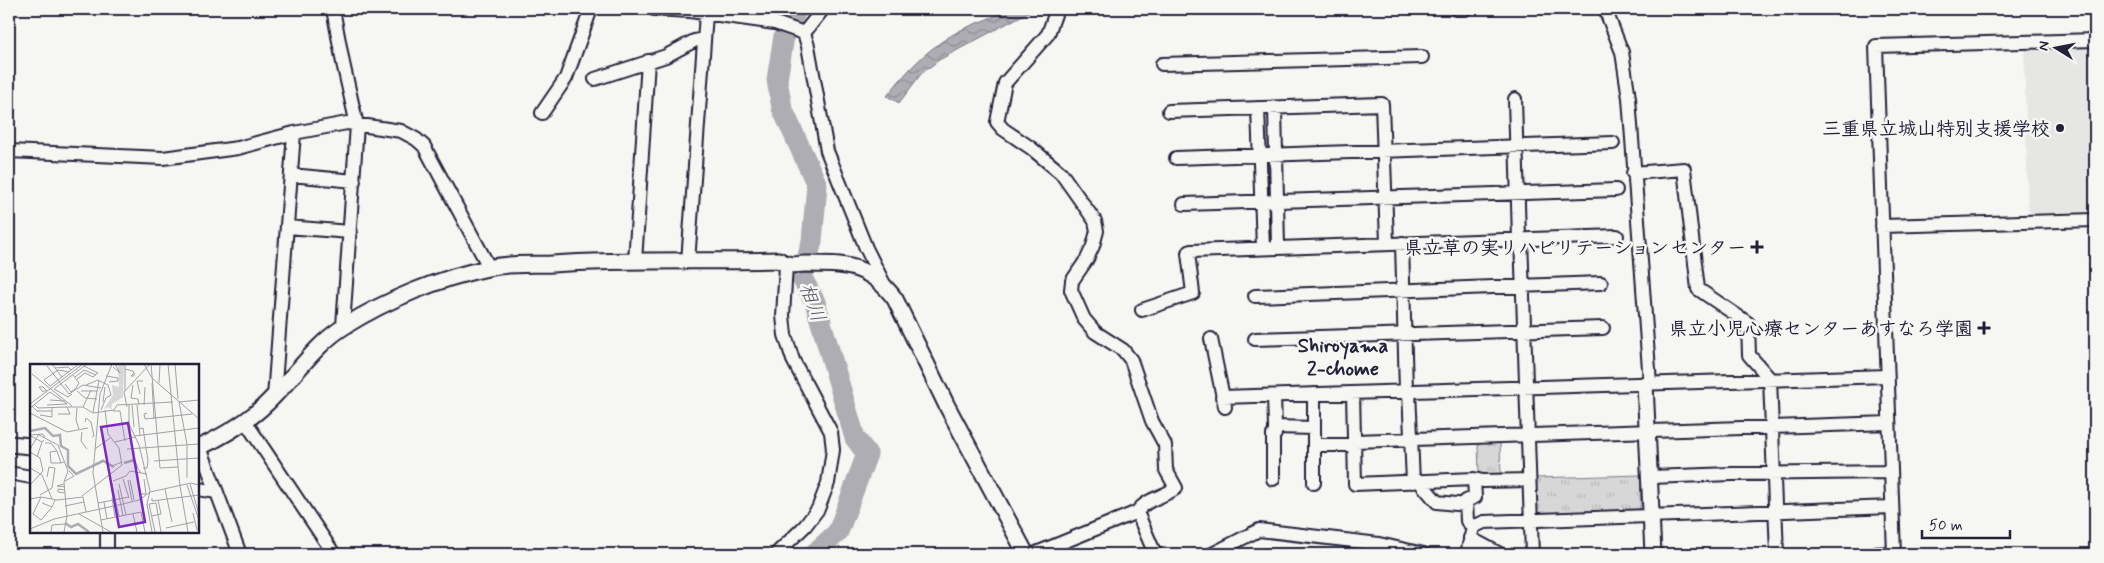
<svg xmlns="http://www.w3.org/2000/svg" width="2104" height="563" font-family="Mynerve,'Klee One',sans-serif">
	<defs>
		<pattern id="park-tufts" width="24" height="20" patternUnits="userSpaceOnUse" patternTransform="scale(1.25)"><rect width="24" height="20" fill="#d7d7d7"/><path d="M3 7l-1-3M5 7V3M7 7l1-3M15 17l-1-3M17 17v-4M19 17l1-3" fill="none" stroke="#b8b8b9"/></pattern>
		<pattern id="water-waves" width="16" height="10" patternUnits="userSpaceOnUse" patternTransform="scale(1.25)"><rect width="16" height="10" fill="#adadb3"/><path d="M0 5q4-4 8 0t8 0" fill="none" stroke="#8c8c93"/></pattern>
	</defs>
	<rect width="100%" height="100%" fill="#f6f6f2"/>
	<filter id="ink" filterUnits="userSpaceOnUse"><feTurbulence type="fractalNoise" baseFrequency=".02" numOctaves="2"/><feDisplacementMap in="SourceGraphic" scale="10" xChannelSelector="R" yChannelSelector="G"/><feConvolveMatrix kernelMatrix="1 2 1 2 8 2 1 2 1" color-interpolation-filters="sRGB"/></filter>
	<g filter="url(#ink)">
		<!-- built -->
		<path fill="#e6e6e4" d="M2095,45v169l-63,2 -4,-7 -4,-162z"/>
		<!-- park -->
		<path fill="url(#park-tufts)" stroke="#7c7c89" d="M1483,440h17l1,37 -22,-3 -1,-30z
			M1641,475l-1,33 -5,4 -100,3 -1,-37z"/>
		<!-- water -->
		<path fill="url(#water-waves)" stroke="#757583" d="M1009,9h25l-95,51 -18,14 -22,29 -12,-7c22,-28 44,-51 76,-67 15,-7 32,-12 46,-20z"/>
		<g fill="none" stroke-linecap="round" stroke-linejoin="round">
			<!-- river -->
			<path stroke="#adadb3" stroke-width="21" d="M797,9l-13,27 -7,44 5,28 35,77 -5,56 -10,37 13,24 40,136 12,16 -29,78 -24,22"/>
			<!-- minor casing -->
			<g stroke="#22223b" stroke-width="16">
				<path id="minor" d="M333,9l10,54 14,62 -14,201
					M654,9l36,2 85,12 29,10
					M1057,9l-9,25 -43,49 -8,39 6,7 28,19 30,25 34,48 2,10 -4,15 -6,13 -15,22 -1,9 13,29 11,13 28,18 8,10 21,61 13,24 1,25 10,18c-13,9 -30,11 -39,24
					M1456,9h9
					M1605,9l17,43 7,46 21,285
					M804,33l4,13 19,105 39,97 19,38
					M804,33l19,-24
					M1162,64l260,-7
					M595,79l71,-23 28,-15 9,-2
					M1515,99l4,140
					M1258,108l5,140
					M1275,108l3,139
					M1169,111l213,-7 5,139
					M542,113l24,-35 25,-69
					M9,151l154,7 75,-10 56,-15 53,-10 54,8 15,8 8,7 65,121
					M1176,158l437,-15
					M1633,173l51,-4 14,120 50,34 1,32 21,24 7,175
					M291,175l63,6
					M1184,204l432,-14
					M1882,226l213,-6
					M287,227l63,5
					M1521,238l11,316
					M1402,243l4,148
					M635,262l13,-201
					M688,262l18,-248
					M1255,296l346,-13
					M1142,310l51,-17 -5,-40 3,-2 426,-15
					M1211,339l14,68
					M1255,339l348,-11
					M1409,391l4,91
					M1353,393l2,91 119,-5 9,2 46,-1
					M1314,394v51h40
					M1274,396l1,31 39,1
					M274,397l20,-264
					M1222,397l665,-21
					M245,421l89,133
					M1355,441l534,-18
					M200,447l40,107
					M9,473l22,4
					M1650,477l82,-3 159,-2
					M1273,479v-44l2,-1v-7
					M1419,481l18,21 29,3
					M1314,483v-38
					M198,489l19,3
					M1473,527l-6,-6 -1,-20 9,-4 -1,-18
					M1470,538l30,16
					M107,554v-22
					M776,554l29,-28 13,-17 10,-26 5,-33 -2,-18 -38,-72 -8,-25 -2,-19 3,-51
					M1034,554l103,-42 18,42
					M1212,554l47,-24 120,14 45,10
					M1467,554l6,-27 11,-5 408,-15
					M1871,554l23,-1
					M1894,554l-18,-508 219,-6"/>
			</g>
			<!-- tertiary casing -->
			<g stroke="#22223b" stroke-width="19">
				<path id="tertiary" d="M1645,384l8,170
					M9,444l22,2
					M198,448c28,-13 56,-30 77,-53 23,-23 42,-52 70,-69 41,-26 95,-48 143,-58 20,-5 43,-3 64,-4 75,-5 151,-2 227,-4 8,6 16,5 26,4 41,0 64,0 90,35l52,107 79,148"/>
			</g>
			<!-- minor -->
			<use href="#minor" stroke="#f6f6f2" stroke-width="12"/>
			<!-- tertiary -->
			<use href="#tertiary" stroke="#f6f6f2" stroke-width="15"/>
		</g>
	</g>
	<!-- markers -->
	<g fill="#22223b" stroke="#f6f6f2" stroke-width="2">
		<circle cx="2060" cy="128" r="5"/>
		<path d="M1754.5 239.5h5v5h5v5h-5v5h-5v-5h-5v-5h5z"/>
		<path d="M1981.5 320.5h5v5h5v5h-5v5h-5v-5h-5v-5h5z"/>
	</g>
	<g text-anchor="middle" stroke-width="5" stroke-linejoin="round" paint-order="stroke">
		<!-- poi labels -->
		<g font-size="19" font-weight="bold" fill="#22223b" stroke="#f6f6f2" text-anchor="end">
			<text x="2050" y="135">三重県立城山特別支援学校</text>
			<text x="1746" y="254">県立草の実リハビリテーションセンター</text>
			<text x="1973" y="335">県立小児心療センターあすなろ学園</text>
		</g>
		<!-- water labels -->
		<g font-size="20" font-style="italic" fill="#535365" stroke="#f6f6f2">
			<text transform="translate(813 302) rotate(70)" y="7">相川</text>
		</g>
		<!-- neighbourhood labels -->
		<g font-size="20" font-weight="bold" fill="#22223b" stroke="#f6f6f2">
			<text x="1343" y="352">Shiroyama<tspan x="1343" dy="23">2-chome</tspan></text>
		</g>
	</g>
	<!-- overview -->
	<g transform="translate(30 364)">
		<rect width="169" height="169" fill="#f6f6f2"/>
		<path d="M88,0h6l-1,33 -11,7 -1,6 -2,-3 -5,2 9,-14 -1,-10 7,2z" fill="#d7d7d7"/>
		<path fill="none" stroke="#adadb3" stroke-width="2.5" d="M0,67l15,-3 8,8 7,-1 1,11 7,4v16l8,8 27,-13 11,6M94,99l10,-3 3,7M35,159l6,4 7,-3 11,8"/>
		<path fill="none" stroke="#a1a1a9" stroke-width="1" d="M22,0l10,13M114,0l8,14 47,41M121,0l9,104 18,-1M138,0l12,122 8,46M145,0l3,35M17,2l22,28 14,-9 18,3M54,2l14,7M83,3l7,6 -5,-9M25,4l13,-1 3,3M95,5l8,2 1,2v3h-3l3,-3M39,8l-11,-2 -14,10 6,6 29,-22M2,10l40,32M76,12l12,2v3l-9,1M45,13l9,-7 12,5M47,15l8,-6 8,4 5,-4M122,19l2,36M129,19l1,-19M35,20l6,8 5,-4 3,-5 -6,-8M56,21l12,-5 10,5 3,10 -5,3 -5,12M103,21l-2,13 7,1 1,6M16,26l-3,2 -4,-5h4l4,4M47,27l8,7 12,1M51,27h16M95,27v-27M42,30l-4,3 -14,-8 33,-25M110,30l-3,-13h6M20,36l15,1M73,38l2,-15M149,38l20,-2M149,38l8,42v34M0,40l53,-40M4,40l4,4 29,-1 3,7h-12M99,41v19l10,21 11,46 -3,13 5,28M102,41l2,22M107,41l3,30M114,41l1,-18M2,42l5,5h15M37,43h16l10,6 21,-3 3,-5 56,-3M53,43l8,-17M97,43l-3,-15 26,-28M0,44l20,-16 17,12 -20,1M47,44l-1,12 3,9M83,47h7l5,30M63,48l6,-31M0,49l37,19 21,-4M117,49l-3,1 1,5 47,-5M10,51l12,2v-9M55,58l1,-4 5,4 3,14 -2,1M109,65l4,-1 5,33 -1,7h-4M52,68l-1,9 6,8M0,71l13,-1 2,4M9,71l19,10 10,26 -4,11 3,34 -3,16M1,72l11,6 2,-2M105,72l64,-8M85,78l20,-5M15,79h6l6,8M0,85l9,-15M65,85l15,-11M97,85l72,-5M104,87l-1,10 8,12M0,88l10,6 3,13 -13,14M7,93l5,-15M124,97l45,-3M31,99l-4,-12 -7,1 1,11h10l3,-1M64,101l9,-5 9,6 10,-4M0,104l12,7 10,24M80,112l9,40M93,115l6,19M98,116l4,21M100,116l4,20M35,117l9,-5 -5,-5M83,117l13,-5 4,-5 17,3M34,120l-7,2 8,1M89,120l7,31M160,120l9,30M157,121l12,35M109,122l1,8h6l-2,-15M135,125l7,33M35,126l-7,-1v3l7,1M88,126l5,26M10,131l12,-7 3,-20 -6,-1 -2,10M52,132l40,-31 -3,-17 -11,-14 -3,-24M11,133l-8,17 8,6 11,-13M82,134l3,19M122,134v3l47,-6M0,138v-3l11,-2 16,3 26,-3 3,15M74,138l3,17M12,139l10,4 3,-7M68,139l31,-6M93,140l16,-4 11,-8 41,-9 8,2M35,142l19,-4M163,149l4,17M49,150l32,18M103,150l4,18M122,152l9,-2 -3,-14M71,156l40,-8 4,20M136,164l28,-6M0,165l24,-10 69,-15M21,168l1,-7 13,-1M73,168l-10,-59 7,-79 12,-30M125,168l-6,-28 7,-1 5,29"/>
		<path fill="#7b2cbf" fill-opacity="0.15" stroke="#7b2cbf" stroke-width="2.5" d="M98,59l17,99 -26,5 -18,-100z"/>
		<rect width="169" height="169" fill="none" stroke="#22223b" stroke-width="2.5"/>
	</g>
	<!-- margin -->
	<rect width="2104" height="563" fill="none" stroke="#f6f6f2" stroke-width="30"/>
	<rect x="15" y="15" width="2074" height="533" fill="none" stroke="#22223b" stroke-width="2" filter="url(#ink)"/>
	<!-- north arrow -->
	<g transform="translate(2056 48) rotate(280)" stroke="#f6f6f2" stroke-width="4" paint-order="stroke">
	<path d="M0-4L9 19L0 12L-9 19Z" fill="#22223b"/>
	<text y="-8" font-size="14" font-weight="bold" text-anchor="middle" fill="#22223b">N</text>
	</g>
	<!-- scale -->
	<path d="M1922 530v8h88v-8" fill="none" stroke="#22223b" stroke-width="2.5"/>
	<text x="1929" y="530" font-size="15" fill="#22223b" stroke="#f6f6f2" stroke-width="4" paint-order="stroke">50 m</text>
</svg>
